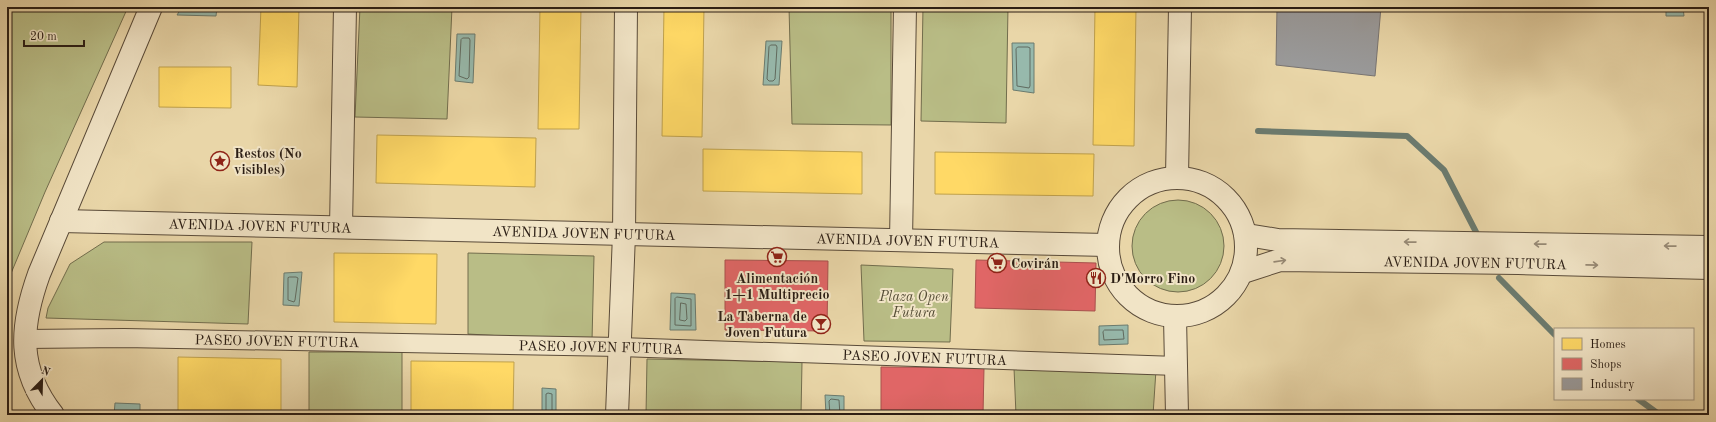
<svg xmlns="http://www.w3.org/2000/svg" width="1716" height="422" font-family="'Old Standard TT',serif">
	<rect width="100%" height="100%" fill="#e9d6a8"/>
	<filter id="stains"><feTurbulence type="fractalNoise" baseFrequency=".005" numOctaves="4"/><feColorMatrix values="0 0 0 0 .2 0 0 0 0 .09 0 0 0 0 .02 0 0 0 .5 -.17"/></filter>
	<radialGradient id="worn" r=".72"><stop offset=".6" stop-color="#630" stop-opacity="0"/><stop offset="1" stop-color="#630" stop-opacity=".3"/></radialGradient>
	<!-- green -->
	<path fill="#b9bd86" stroke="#726d4d" d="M7,7h121l-83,185 -38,91z
		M360,7h92l-5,112 -92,-2z
		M789,7h102v118l-99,-1z
		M923,7h85l-2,116 -85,-2z
		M1132 246a46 46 0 1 1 92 0a46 46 0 1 1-92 0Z
		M104,242h148l-4,82 -202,-6 2,-10 22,-44z
		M468,253l126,3 -2,85 -124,-7z
		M861,265l92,4 -3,73 -86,-1z
		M309,352h93v63h-93z
		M647,359l155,3 -1,53h-155z
		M1014,368l142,2 -3,45h-137z"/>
	<!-- water -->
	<path fill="#97b9ac" stroke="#6b7b6f" d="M182,7h35l-1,9 -39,-1z
		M1666,7h17l1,9h-18z
		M457,34h18l-2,49 -18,-2z
		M766,41h16l-3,44h-16z
		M1012,43h22v50l-21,-3z
		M302,272l-3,34 -16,-1 1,-32z
		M671,293l24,1 1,36h-26z
		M1128,325v19l-29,1v-19z
		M542,388l14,1v26h-14z
		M825,395l19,1v19h-18z
		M115,403l25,1v11h-26z"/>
	<!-- homes -->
	<path fill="#ffd966" stroke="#bfa14d" d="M261,7h38l-2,80 -39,-2z
		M540,7h41l-2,122h-41z
		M664,7h40l-2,130 -40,-1z
		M1095,7h41l-2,139 -41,-1z
		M159,67h72v41l-72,-1z
		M377,135l159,3 -1,49 -159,-4z
		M703,149l159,3v42l-159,-3z
		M935,152l159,2 -1,42 -158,-2z
		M334,253l103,1 -1,70 -102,-2z
		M178,357l103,2v56h-103z
		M411,361l103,1 -1,53h-102z"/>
	<!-- shops -->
	<path fill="#e06666" stroke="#a9504d" d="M725,260l103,1 -1,70 -102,-1z
		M976,260l120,3 -1,48 -120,-3z
		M881,367l103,1 -1,47h-102z"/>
	<!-- industry -->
	<path fill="#999" stroke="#787471" d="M1277,7h104l-6,69 -99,-11z"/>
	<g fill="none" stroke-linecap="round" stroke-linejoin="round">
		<!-- shore -->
		<path stroke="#606b60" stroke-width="1" d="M463,38h6l1,2 -1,37 -2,2 -8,-3 2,-36z
			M771,45h5l1,2 -2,32 -2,2h-4l-2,-2 2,-32z
			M1018,47h10l2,1v38l-1,2 -12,-2 -1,-37z
			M290,277h6l2,1 -3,22 -1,2 -6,-2v-22z
			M677,297l14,2v27l-16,-1v-26z
			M681,303l5,1 1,15 -2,2 -5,-1z
			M1105,330h18l1,9 -20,1 -1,-8z
			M546,415v-21l2,-1 4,1v21
			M830,415l-1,-14 2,-2 8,1 1,15"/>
		<!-- stream -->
		<path stroke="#6b7b6f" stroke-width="6" d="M1258,131l149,5 37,34 32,62
			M1499,278l56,57
			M1638,399l22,16"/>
		<!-- pedestrian casing -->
		<g stroke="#5a4b39" stroke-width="20">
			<g id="pedestrian">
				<path id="s1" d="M25,339l99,-1 496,9 557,19"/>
			</g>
		</g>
		<!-- minor casing -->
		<g stroke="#5a4b39" stroke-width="24">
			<g id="minor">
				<path d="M1177,177l3,-170"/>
				<path id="s2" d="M61,221l1046,24"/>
				<path d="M341,227l4,-220"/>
				<path d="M901,240l4,-233"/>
				<path d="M1175,317l2,98"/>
				<path d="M53,415c-36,-46 -33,-88 -14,-141l112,-267"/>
				<path d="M617,415l7,-181 2,-227"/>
			</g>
		</g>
		<!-- tertiary casing -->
		<g stroke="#5a4b39" stroke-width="24">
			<g id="tertiary">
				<circle cx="1177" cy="247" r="69"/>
				<path d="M1247,235l31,5 431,7"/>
				<path id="s3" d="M1243,272l37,-12 238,3 191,5"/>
			</g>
		</g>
		<!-- path -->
		<path stroke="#2a1d14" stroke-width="2.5" stroke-dasharray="1 2" stroke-linecap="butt" d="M1227,197l21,17"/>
		<!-- pedestrian -->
		<use href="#pedestrian" stroke="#f1e4c6" stroke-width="18"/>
		<!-- minor -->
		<use href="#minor" stroke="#f1e4c6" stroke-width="22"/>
		<!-- tertiary -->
		<use href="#tertiary" stroke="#f1e4c6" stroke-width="22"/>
	</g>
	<!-- one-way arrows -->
	<defs><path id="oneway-shaft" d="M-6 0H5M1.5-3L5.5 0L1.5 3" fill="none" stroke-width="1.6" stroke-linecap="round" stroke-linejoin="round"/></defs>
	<g stroke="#978a76">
		<use href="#oneway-shaft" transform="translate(1410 242) rotate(-179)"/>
		<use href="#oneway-shaft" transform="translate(1540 244) rotate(-179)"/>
		<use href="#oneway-shaft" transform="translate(1670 246) rotate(-179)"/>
		<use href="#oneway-shaft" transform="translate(1280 261) rotate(-8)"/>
		<use href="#oneway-shaft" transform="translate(1592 265) rotate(1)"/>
	</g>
	<!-- icons -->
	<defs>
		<g id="sight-ring" transform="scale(1)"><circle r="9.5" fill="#f1e4c6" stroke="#8f2418" stroke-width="1.5"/><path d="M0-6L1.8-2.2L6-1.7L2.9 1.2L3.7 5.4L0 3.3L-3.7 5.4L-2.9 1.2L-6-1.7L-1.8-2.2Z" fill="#8f2418"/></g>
		<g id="supermarket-ring" transform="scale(1)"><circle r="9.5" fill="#f1e4c6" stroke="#8f2418" stroke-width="1.5"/><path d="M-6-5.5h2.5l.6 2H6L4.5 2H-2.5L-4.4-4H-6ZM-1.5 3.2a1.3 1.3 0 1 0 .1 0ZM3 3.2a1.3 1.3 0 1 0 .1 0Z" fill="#8f2418"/></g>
		<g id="restaurant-ring" transform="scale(1)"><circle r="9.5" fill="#f1e4c6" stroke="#8f2418" stroke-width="1.5"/><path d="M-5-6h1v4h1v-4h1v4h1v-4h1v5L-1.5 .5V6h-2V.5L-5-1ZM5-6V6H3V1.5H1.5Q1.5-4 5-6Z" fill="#8f2418"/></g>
		<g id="bar-ring" transform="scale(1)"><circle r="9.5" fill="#f1e4c6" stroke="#8f2418" stroke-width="1.5"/><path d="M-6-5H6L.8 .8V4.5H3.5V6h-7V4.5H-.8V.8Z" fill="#8f2418"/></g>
	</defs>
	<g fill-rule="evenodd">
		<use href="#sight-ring" x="220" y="161"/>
		<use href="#supermarket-ring" x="777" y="257"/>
		<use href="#supermarket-ring" x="997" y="263"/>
		<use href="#restaurant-ring" x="1096" y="278"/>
		<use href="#bar-ring" x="821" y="324"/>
	</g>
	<g text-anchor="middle" stroke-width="4" stroke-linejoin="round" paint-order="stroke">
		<!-- poi labels -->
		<g font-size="14" font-weight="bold" fill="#2a1d14" stroke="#f1e4c6" text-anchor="start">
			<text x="234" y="158">Restos (No<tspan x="234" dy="16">visibles)</tspan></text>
			<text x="1011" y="268">Covirán</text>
			<text x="777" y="283" text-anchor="middle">Alimentación<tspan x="777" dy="16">1+1 Multiprecio</tspan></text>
			<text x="1110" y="283">D'Morro Fino</text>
			<text x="807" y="321" text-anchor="end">La Taberna de<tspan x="807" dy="16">Joven Futura</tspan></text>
		</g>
		<!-- street labels -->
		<g font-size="14" fill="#2a1d14" stroke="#f1e4c6">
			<text dy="5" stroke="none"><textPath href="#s2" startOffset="199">AVENIDA JOVEN FUTURA</textPath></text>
			<text dy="5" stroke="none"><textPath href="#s2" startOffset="523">AVENIDA JOVEN FUTURA</textPath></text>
			<text dy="5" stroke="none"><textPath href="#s2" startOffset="847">AVENIDA JOVEN FUTURA</textPath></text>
			<text dy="5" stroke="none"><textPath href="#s3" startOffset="234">AVENIDA JOVEN FUTURA</textPath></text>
			<text dy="5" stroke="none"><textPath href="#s1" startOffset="252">PASEO JOVEN FUTURA</textPath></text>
			<text dy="5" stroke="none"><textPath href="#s1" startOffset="576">PASEO JOVEN FUTURA</textPath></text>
			<text dy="5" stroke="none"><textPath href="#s1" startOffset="900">PASEO JOVEN FUTURA</textPath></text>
		</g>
		<!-- park labels -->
		<g font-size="14" font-style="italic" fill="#554d36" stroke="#f1e4c6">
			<text x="914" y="301">Plaza Open<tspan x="914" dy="16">Futura</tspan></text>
		</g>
	</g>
	<!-- margin -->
	<rect width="1716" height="422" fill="none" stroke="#e9d6a8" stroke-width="24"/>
	<rect x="8" y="8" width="1700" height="406" fill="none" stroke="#2a1d14" stroke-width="2"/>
	<rect x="12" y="12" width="1692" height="398" fill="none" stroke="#2a1d14"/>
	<!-- legend -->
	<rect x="1554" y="328" width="140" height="72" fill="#f1e4c6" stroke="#a1947f"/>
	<rect x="1562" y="338" width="20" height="12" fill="#ffd966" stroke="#a1947f"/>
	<text x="1590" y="348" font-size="12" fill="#2a1d14">Homes</text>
	<rect x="1562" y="358" width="20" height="12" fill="#e06666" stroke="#a1947f"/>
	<text x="1590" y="368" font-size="12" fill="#2a1d14">Shops</text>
	<rect x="1562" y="378" width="20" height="12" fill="#999999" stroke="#a1947f"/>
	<text x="1590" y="388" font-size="12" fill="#2a1d14">Industry</text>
	<!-- north arrow -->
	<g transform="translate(42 380) rotate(23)" stroke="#f1e4c6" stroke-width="3" paint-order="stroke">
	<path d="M0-3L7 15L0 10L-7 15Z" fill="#2a1d14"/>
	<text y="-6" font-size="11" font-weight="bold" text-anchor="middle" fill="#2a1d14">N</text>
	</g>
	<!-- scale -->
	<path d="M24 40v6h60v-6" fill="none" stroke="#2a1d14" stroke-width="2"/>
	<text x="30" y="40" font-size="12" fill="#2a1d14" stroke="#f1e4c6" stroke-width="3" paint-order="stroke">20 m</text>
	<rect width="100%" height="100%" filter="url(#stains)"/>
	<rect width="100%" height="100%" fill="url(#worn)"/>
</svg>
